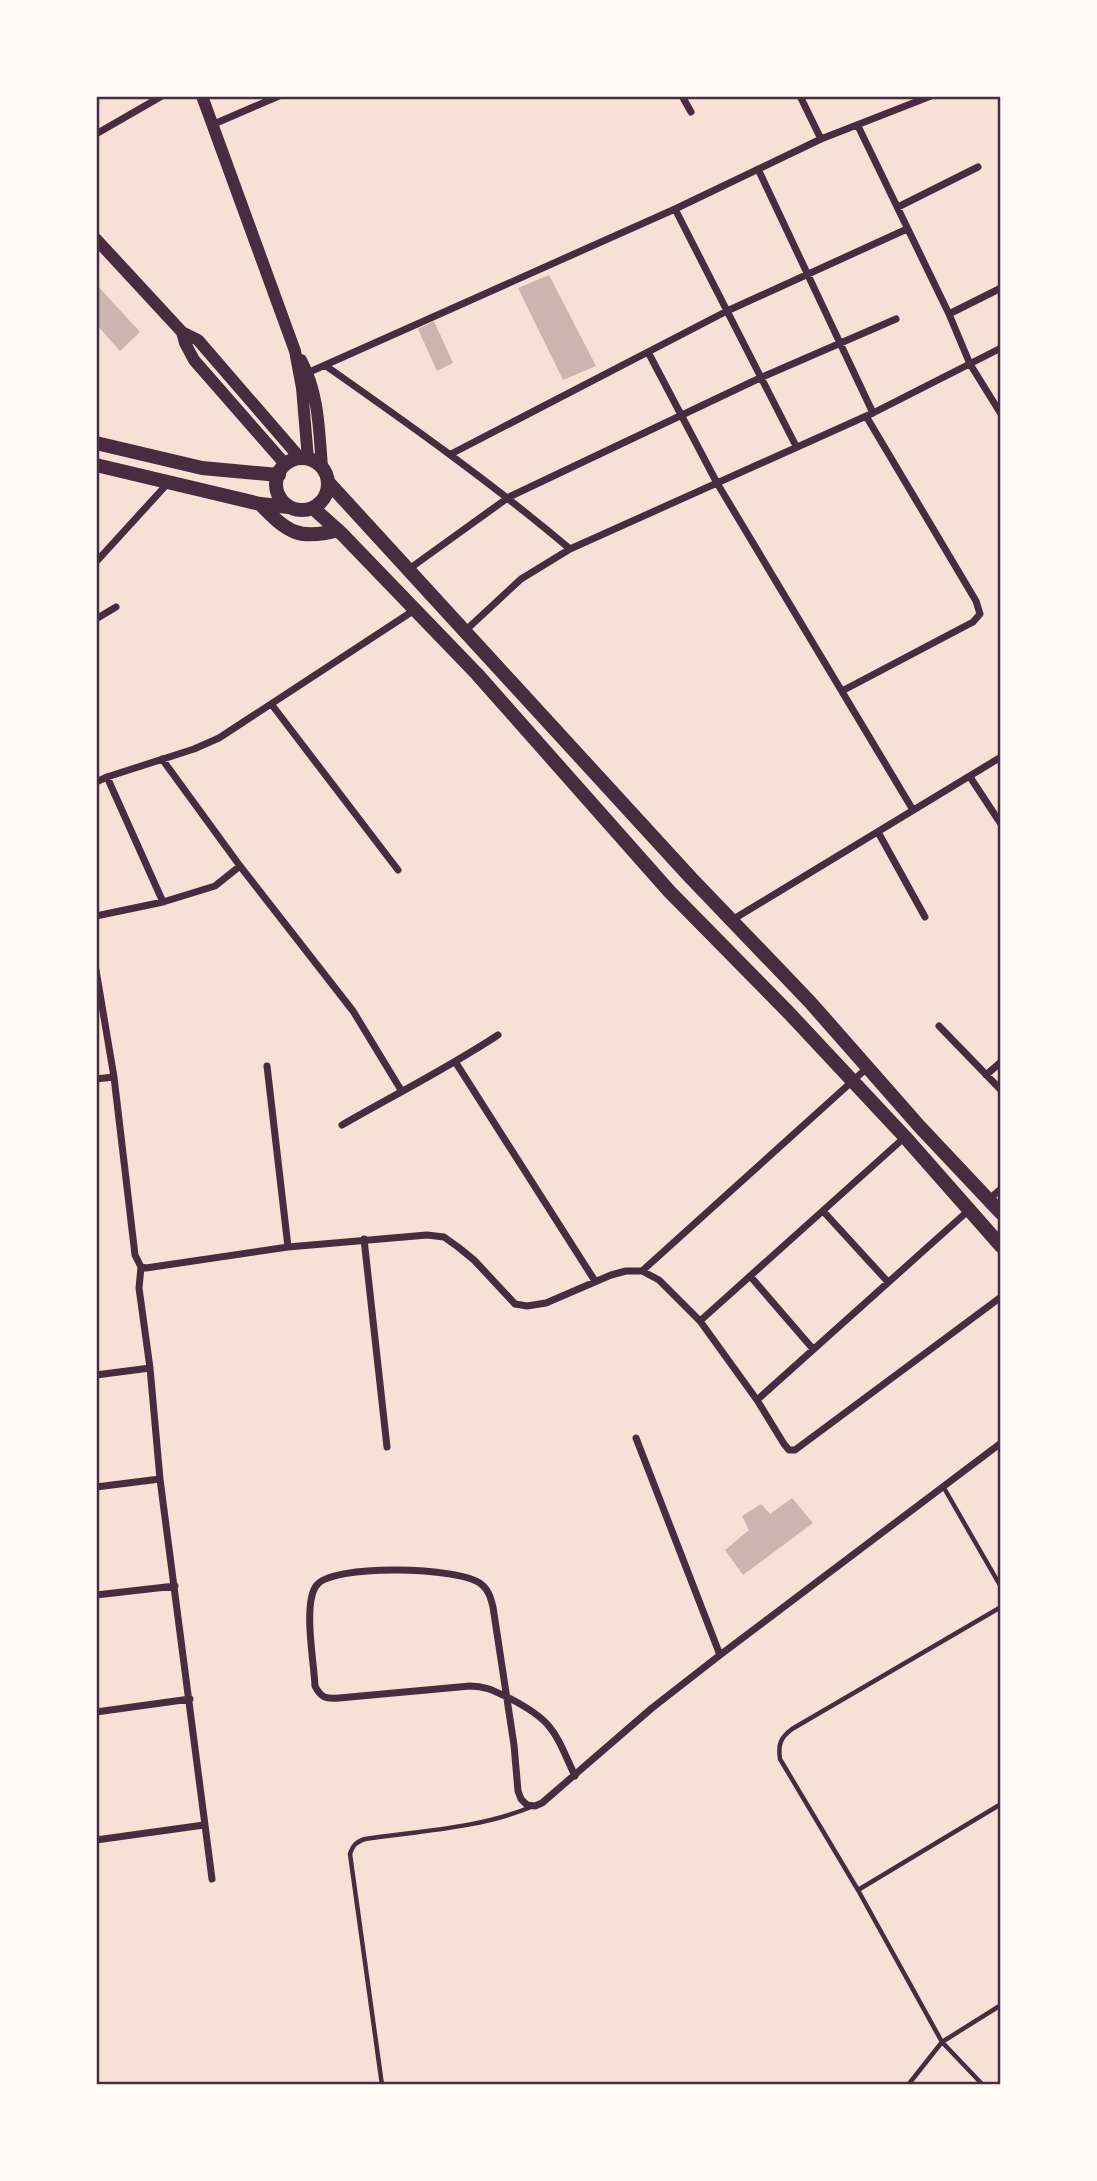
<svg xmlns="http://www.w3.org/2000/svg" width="1097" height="2181" font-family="Montserrat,sans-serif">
	<rect width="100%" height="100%" fill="#f7e1d7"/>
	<!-- building -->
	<path fill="#ccb4b1" d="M549,275l47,91 -33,14 -45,-92z
		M96,284l44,48 -20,19 -24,-27z
		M434,321l19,42 -16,8 -19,-42z
		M792,1498l21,25 -70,52 -18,-25 24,-20 -7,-14 19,-12 9,10z"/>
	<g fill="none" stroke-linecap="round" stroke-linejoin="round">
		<!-- service -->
		<path stroke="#4a2c40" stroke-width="4.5" d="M944,1488l57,99
			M858,1890l143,-86
			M382,2085l-32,-231c3,-9 6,-12 15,-15 55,-8 115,-11 166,-32
			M908,2085l34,-43 59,-37
			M983,2085l-41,-43 -84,-152 -78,-131c-2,-14 0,-21 12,-30l209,-122"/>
		<!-- minor -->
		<path stroke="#4a2c40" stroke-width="7" d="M682,96l9,16
			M800,96l21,43
			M214,124l65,-28
			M858,126l91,188 21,50 31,50
			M96,134l66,-38
			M758,169l115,244
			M898,207l80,-40
			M675,209l121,237
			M949,314l52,-26
			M648,352l69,131 196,327
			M326,366c84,59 166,117 244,183
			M305,374l370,-165 146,-70 110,-43
			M451,454l276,-143 180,-82
			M96,562l73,-80
			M409,569l100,-72 251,-119 136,-59
			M96,619l20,-12
			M466,630l55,-51 49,-30 303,-136 128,-65
			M842,691l131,-69 7,-8 -4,-13 -110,-185
			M272,705l126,165
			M162,759l78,107 113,145 48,79
			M970,777l31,47
			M96,782l11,-5
			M878,832l47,85
			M163,902l52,-16 25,-20
			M96,916l67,-14 -56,-125 87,-28 25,-11 197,-129
			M732,920l269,-163
			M96,970l18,107 -18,2
			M939,1026l62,64
			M456,1063l139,218
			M267,1066l21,181
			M986,1075l15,-13
			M114,1077l21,178 6,12 5,1 142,-21 139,-12 17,2 14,10 16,13 41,44 12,2 19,-3 65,-28 15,-4h16l17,9 41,41 205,-184
			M342,1125c52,-30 106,-57 156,-90
			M988,1200l13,-11
			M823,1211l65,71
			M364,1239l23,208
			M141,1267l-2,21 11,80 10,111 52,400
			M642,1271l225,-203
			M750,1276l63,73
			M700,1321l57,79 27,44 5,6h6l206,-153
			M96,1375l54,-7
			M757,1400l212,-190
			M636,1438l84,217
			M96,1487l64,-8
			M96,1595l79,-9
			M96,1712l94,-13
			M575,1776c-20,-43 -20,-54 -64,-77 -15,-7 -24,-13 -41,-13l-131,12c-13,1 -18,0 -24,-12 -1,-24 -12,-81 1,-100 15,-23 145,-19 165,-2 8,6 10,15 12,23l21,138 4,46 3,8 6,6 8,1 7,-3 110,-95 68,-53 281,-212
			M96,1840l108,-15"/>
		<!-- secondary -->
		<path stroke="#4a2c40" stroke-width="12" d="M96,239l86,93 16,8 102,118
			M182,332l3,11 9,17 91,104"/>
		<!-- primary -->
		<path stroke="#4a2c40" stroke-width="12" d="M202,96l93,255 7,37 6,71
			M301,360c18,33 18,71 21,107"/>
		<!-- trunk -->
		<path stroke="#4a2c40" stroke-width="14" d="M96,443l106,25 77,7
			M276 484a26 26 0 1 1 52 0a26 26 0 1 1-52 0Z
			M96,465l164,39 29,3
			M328,482l363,396 119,124 110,125 81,86
			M260,504c27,28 39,37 78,26
			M313,508l29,26 135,140 192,217 120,122 116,124 96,109"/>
	</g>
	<!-- border -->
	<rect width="1097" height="2181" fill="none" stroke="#fffaf5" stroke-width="196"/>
	<rect x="98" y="98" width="901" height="1985" fill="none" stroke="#4a2c40" stroke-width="2.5"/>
</svg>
